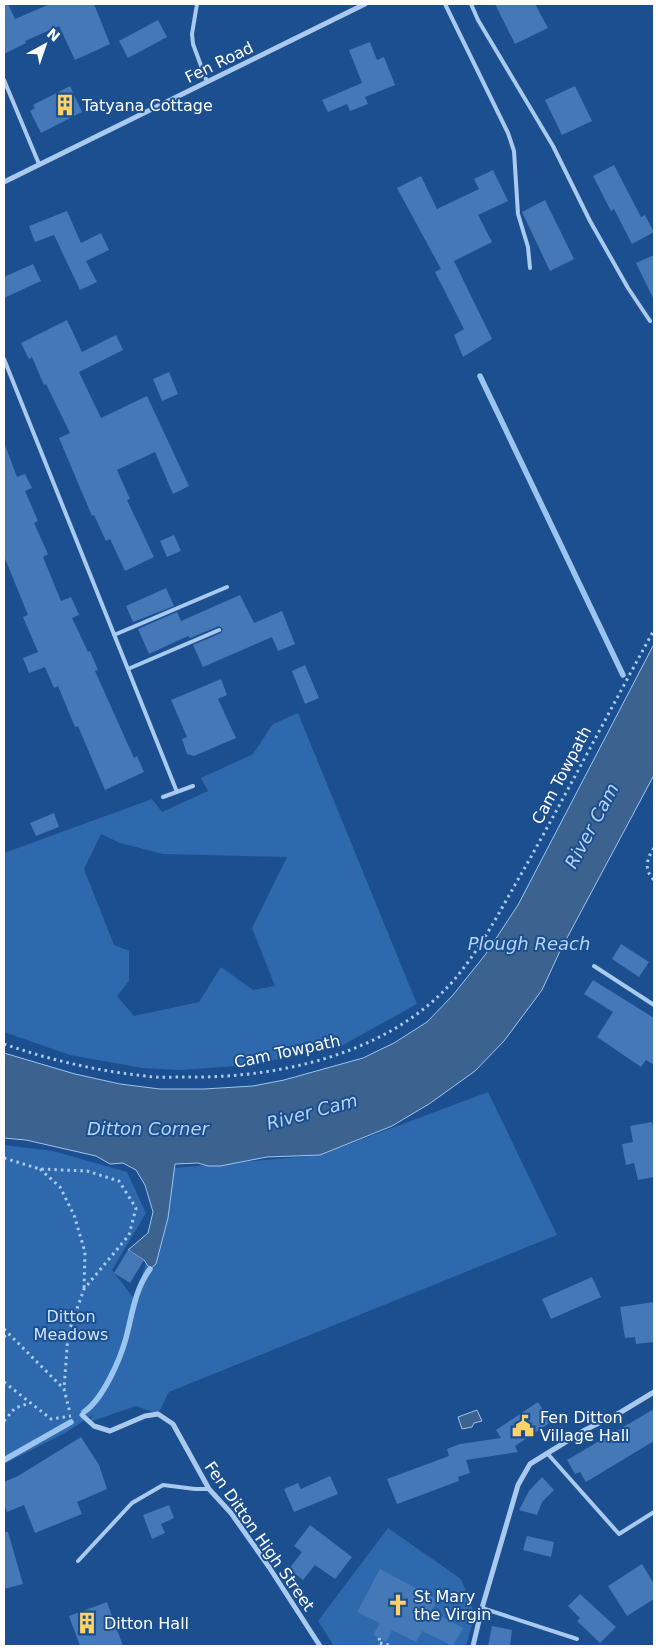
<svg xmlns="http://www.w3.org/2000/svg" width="658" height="1650" font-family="'DejaVu Sans',sans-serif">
	<rect width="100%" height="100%" fill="#1b4f8f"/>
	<!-- green -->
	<path fill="#2e69ad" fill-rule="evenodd" d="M298,713l119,291 -74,41 -92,20 -71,5 -38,-2 -72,-13 -66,-23v-179l148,-54 10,13 46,-21 -7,-13 52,-24 20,-30zM101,834l19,9 43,11 124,3 -35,71 23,58 -22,4 -32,-23 -22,35 -65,14 -17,-20 12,-15v-30l-15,-6 -30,-76z
		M488,1092l69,143 -388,157 -11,22 -22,-8 -47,16 4,-7 -30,19 -59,30v-319l49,6 74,21 19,41 -34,57 23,30 39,-132 146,-13z
		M388,1528l73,51 14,35 -9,32h-132l-16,-25z"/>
	<!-- water -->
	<path fill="#3c6290" stroke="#9cc4f0" d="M654,644v131l-94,176 -18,39 -38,51 -29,30 -46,33 -37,22 -72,29 -53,2 -47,9h-12l-10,-3 -23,1 -7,54 -12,46 -6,5 -6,-9 -16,-10 20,-17 5,-21 -8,-27 -9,-15 -13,-7 -13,1 -14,-8 -70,-16 -22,-2v-85l71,21 45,10 40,5h44l49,-3 31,-6 79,-22 31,-15 33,-21 26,-27 32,-40 33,-50z
		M477,1410l5,11 -8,2 -2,4 -10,2 -4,-12z"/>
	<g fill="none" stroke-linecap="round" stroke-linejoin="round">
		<!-- stream -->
		<path stroke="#9cc4f0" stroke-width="5.5" d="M480,376l143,299
			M84,1412c19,-13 36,-52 42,-74 6,-23 9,-49 24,-69
			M4,1460l67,-38"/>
	</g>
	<!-- building -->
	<path fill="#4478b7" d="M4,4h4l7,15 35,-15h44l16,40 -35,16 -16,-34 -34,15 1,2 -22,11z
		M495,4h40l13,24 -33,16z
		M158,20l9,17 -39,21 -9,-17z
		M370,42l7,18 7,-3 11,28 -30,12 3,7 -18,7 -3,-7 -19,8 -6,-12 40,-17 -13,-33z
		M70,86l12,26 -41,21 -11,-22 5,-3 -2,-3z
		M575,86l17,35 -30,14 -17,-35z
		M614,165l27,52 4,-2 9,17 -22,12 -18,-35 -3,2 -18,-35z
		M493,170l15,31 -30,14 14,27 -38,19 38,78 -29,18 -9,-22 10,-6 -29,-57 6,-3 -44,-81 24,-12 16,33 42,-20 -5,-10z
		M545,200l29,59 -24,12 -28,-59z
		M67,211l14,32 20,-10 8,17 -23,11 11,21 -17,8 -26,-55 -19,7 -6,-16z
		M654,255v45l-18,-37z
		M33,264l8,17 -37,17v-21z
		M67,320l15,32 34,-17 7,15 -44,22 22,46 46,-22 42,90 -16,8 -18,-42 -38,18 13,29 -3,1 27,57 -29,14 -15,-32 -4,2 -12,-26 -2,1 -33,-78 11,-5 -24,-49 -2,1 -12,-28 -3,2 -8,-16z
		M169,372l9,22 -16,7 -9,-22z
		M4,445h1l12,32 8,-3 7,14 -7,3 13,30 -4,2 14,31 -5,3 18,44 10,-4 8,18 -7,3 16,34 2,-1 8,19 -3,1 39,87 3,-2 7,16 -39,18 -27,-64 -3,1 -17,-41 -4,2 -9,-21 -16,6 -6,-15 15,-6 -15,-35 5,-2 -24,-59z
		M174,535l7,16 -14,6 -7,-16z
		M166,588l8,18 -41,16 -7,-16z
		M240,595l14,28 28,-12 13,33 -17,7 -6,-14 -69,30 -10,-22 28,-12 2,-4 -4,-3 -29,12 -2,-2 -39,18 -11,-25 39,-17 4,9z
		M305,665l14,33 -14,6 -13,-33z
		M221,679l6,16 -9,4 18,39 -42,18 -7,-2 -5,-15 5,-2 -16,-37z
		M54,813l5,14 -23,9 -6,-13z
		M621,944l28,18 -10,15 -27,-18z
		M593,980l61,38v47l-8,-5 -5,7 -44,-30 16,-25 -29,-18z
		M652,1122l2,10v45l-16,3 -4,-17 -8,2 -4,-21 11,-2 -3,-16z
		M128,1250l16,10 -14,23 -16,-10z
		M592,1277l9,20 -50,22 -9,-20z
		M654,1302v40l-18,2 -1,-7 -10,1 -5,-31z
		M538,1402l13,20 -36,24 3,6 -52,8 4,13 -12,4 1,4 -62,23 -10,-25 62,-23 -2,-7 13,-5 41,-6 -5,-8z
		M654,1409v32l-68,41 -6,-10 -5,2 -8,-14z
		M81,1437l18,28 8,24 -30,13 5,12 -47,19 -11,-28 -17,7 -3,-8v-22l14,-6z
		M330,1476l8,18 -44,18 -10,-23 14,-6 3,6z
		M542,1477l12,13 -12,12 -5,13 -18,-5 10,-19z
		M169,1505l5,13 -13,6 4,9 -13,6 -9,-24z
		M310,1525l42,32 -17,22 -20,-14 -12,15 -14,-11 13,-17 -8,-6z
		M4,1532h4l15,52 -19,5z
		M527,1536l27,6 -3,15 -28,-7z
		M642,1564l12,20v15l-27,17 -19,-30z
		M380,1569l58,31 -7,11 32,17 -10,18 -31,-15 -6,11 -24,-12 -6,12 -13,-7 7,-12 -23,-11z
		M580,1594l36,33 -16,16 -23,-22 3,-3 -12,-12z
		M107,1602l16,44h-43l-11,-30z
		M492,1626l20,4 -2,16h-22z"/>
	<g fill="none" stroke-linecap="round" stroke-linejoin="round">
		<!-- path -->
		<path stroke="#a9c9ee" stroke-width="3" stroke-dasharray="2.5 4" stroke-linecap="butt" d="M654,848c-8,12 -10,22 0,32
			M4,1044c46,16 93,27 142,32 12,2 24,1 36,1 94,2 207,-22 272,-97 29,-34 50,-77 73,-116 43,-77 84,-156 127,-234
			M4,1158l36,11 47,2 32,10 17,27 -7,27 -45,54 -16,45 -4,55
			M40,1169l20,18 14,28 11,37 -1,37
			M4,1329l60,60 6,24
			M4,1337l3,-4
			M4,1382l47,37 20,-3
			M4,1421l11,-13 15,-5
			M379,1638l2,8
			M380,1643l13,3"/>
		<!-- service -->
		<path stroke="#a9c9ee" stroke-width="4" d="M197,4l-5,30 1,10 14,38
			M445,4l63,129 6,18 4,63 10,33 2,21
			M471,4l7,16 75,126 37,75 38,67 22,33
			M4,80l35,84
			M4,359l173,433
			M114,635l113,-48
			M128,669l91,-39
			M163,797l30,-11
			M594,966l60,39
			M547,1453l72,81 35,-22
			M78,1561l54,-58 31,-18 32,4h14
			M482,1608l95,31"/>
		<!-- minor -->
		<path stroke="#a9c9ee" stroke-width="5" d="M4,182l361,-178
			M82,1415l12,11 16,5 35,-15 13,-2 15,10 36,65 22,24 38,54 51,79
			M473,1646l9,-38 36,-123 12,-21 55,-34 36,-18 33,-20"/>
	</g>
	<!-- icons -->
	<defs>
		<g id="building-bare" transform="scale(1.725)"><path d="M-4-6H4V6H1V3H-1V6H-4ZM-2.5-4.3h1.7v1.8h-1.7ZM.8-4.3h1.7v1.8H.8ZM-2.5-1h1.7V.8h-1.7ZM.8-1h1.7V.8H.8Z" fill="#ffd166" stroke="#1b4f8f" stroke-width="2.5" paint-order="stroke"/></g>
		<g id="civic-bare" transform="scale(1.725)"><path d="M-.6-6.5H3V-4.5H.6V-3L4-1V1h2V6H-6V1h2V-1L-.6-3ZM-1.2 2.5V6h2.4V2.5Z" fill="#ffd166" stroke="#1b4f8f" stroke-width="2.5" paint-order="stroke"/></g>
		<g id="church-bare" transform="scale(1.725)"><path d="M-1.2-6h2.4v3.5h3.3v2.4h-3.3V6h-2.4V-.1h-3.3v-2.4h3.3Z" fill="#ffd166" stroke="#1b4f8f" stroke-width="2.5" paint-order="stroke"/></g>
	</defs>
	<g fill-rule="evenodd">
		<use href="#building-bare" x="65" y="105"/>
		<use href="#civic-bare" x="523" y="1426"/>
		<use href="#church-bare" x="398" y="1605"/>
		<use href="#building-bare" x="87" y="1623"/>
	</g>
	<g text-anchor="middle" stroke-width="4" stroke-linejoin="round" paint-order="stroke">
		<!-- street labels -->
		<g font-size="16" fill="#fff" stroke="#1b4f8f">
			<text transform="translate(219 62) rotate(-26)" y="6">Fen Road</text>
			<text transform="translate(561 775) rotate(-62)" y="6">Cam Towpath</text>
			<text transform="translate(287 1051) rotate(-12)" y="6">Cam Towpath</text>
			<text transform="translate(260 1536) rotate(55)" y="6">Fen Ditton High Street</text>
		</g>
		<!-- poi labels -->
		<g font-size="16" fill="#fff" stroke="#1b4f8f" text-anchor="start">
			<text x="82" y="111">Tatyana Cottage</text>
			<text x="540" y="1423">Fen Ditton<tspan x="540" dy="18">Village Hall</tspan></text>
			<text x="414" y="1602">St Mary<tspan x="414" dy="18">the Virgin</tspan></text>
			<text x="104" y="1629">Ditton Hall</text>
		</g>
		<!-- park labels -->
		<g font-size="16" fill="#cfe3fa" stroke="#1b4f8f">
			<text x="71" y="1322">Ditton<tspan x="71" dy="18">Meadows</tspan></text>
		</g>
		<!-- water labels -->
		<g font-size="18" font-style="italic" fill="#b5d3f5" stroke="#1b4f8f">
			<text transform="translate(592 826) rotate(-62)" y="6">River Cam</text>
			<text x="529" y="950">Plough Reach</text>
			<text transform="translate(312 1112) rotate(-15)" y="6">River Cam</text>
			<text x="148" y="1135">Ditton Corner</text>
		</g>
	</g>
	<!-- border -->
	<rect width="658" height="1650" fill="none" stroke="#ffffff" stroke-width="10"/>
	<!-- north arrow -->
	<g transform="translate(45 45) rotate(40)" stroke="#1b4f8f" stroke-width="4" paint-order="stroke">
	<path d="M0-4L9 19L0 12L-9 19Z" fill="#ffffff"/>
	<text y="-8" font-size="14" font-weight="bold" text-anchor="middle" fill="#ffffff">N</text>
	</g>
</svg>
